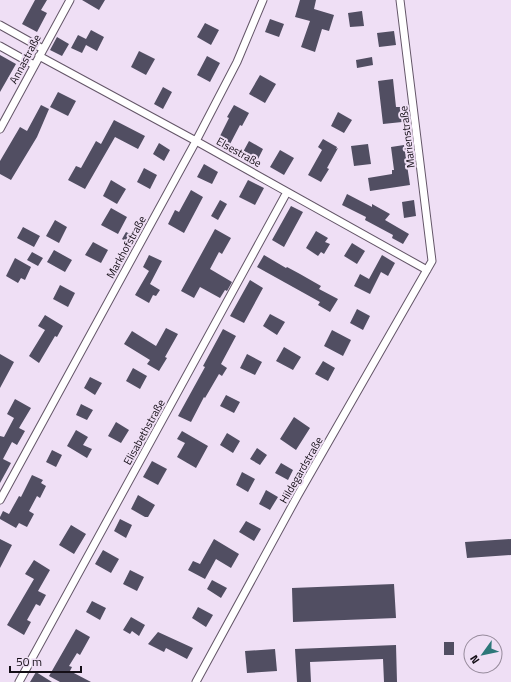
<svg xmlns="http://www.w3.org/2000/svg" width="511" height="682" font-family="'Titillium Web',sans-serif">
	<rect width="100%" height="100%" fill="#efdff5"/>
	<!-- building -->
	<path fill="#514e62" d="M35,0h12l-6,10 6,3 -10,19 -15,-8z
		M82,0h23l-6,10z
		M300,0h16l-2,9 20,6 -5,16 -7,-2 -7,23 -14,-5 9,-26 -15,-4z
		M362,11l2,15 -14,1 -2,-14z
		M270,19l14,5 -5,13 -14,-5z
		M205,23l14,7 -8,15 -14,-8z
		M91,30l13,7 -7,14 -11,-6 -4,8 -11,-5 7,-13 8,4z
		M394,31l2,14 -17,2 -2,-14z
		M57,37l12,7 -7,12 -12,-6z
		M139,51l16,8 -9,16 -15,-8z
		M0,55l16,9 -16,28z
		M207,56l13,7 -10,19 -13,-7z
		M372,57l1,8 -16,3 -1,-8z
		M260,75l16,9 -11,19 -16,-9z
		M393,79l3,28h4l2,15 -19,2 -5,-43z
		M163,87l9,5 -9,17 -9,-5z
		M58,92l18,9 -8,15 -18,-9z
		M41,105l8,4 -12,28 -26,43 -11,-6v-13l20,-34 7,4z
		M234,105l15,8 -7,13 -2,-1 -11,21 -11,-6 11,-22 -2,-1z
		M338,112l14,8 -8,13 -13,-7z
		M114,120l31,16 -7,13 -23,-12 -30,52 -17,-9 8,-14 5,2 15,-27 5,3z
		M323,139l14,8 -1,2 2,-1 -11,20 2,1 -8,13 -13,-7 14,-25 -4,-3z
		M249,141l14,8 -6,12 -14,-9z
		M159,143l11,7 -6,11 -11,-7z
		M368,144l3,20 -17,2 -3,-20z
		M404,145l6,40 -40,6 -2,-13 24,-4v-4h2l-3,-23z
		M280,150l14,8 -10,17 -14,-8z
		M204,164l14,8 -6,12 -15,-7z
		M144,168l13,7 -7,14 -13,-7z
		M111,180l15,9 -9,15 -14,-8z
		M248,180l16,8 -9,17 -16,-8z
		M191,190l12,7 -19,36 -16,-9 7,-14 4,2z
		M347,194l25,13v-3l18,10 -5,6 24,14 -6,10 -11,-6 1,-3 -28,-15 1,-3 -24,-12z
		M220,200l7,4 -9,16 -7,-4z
		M414,200l2,16 -12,2 -2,-16z
		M291,206l12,6 -19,35 -12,-7z
		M111,208l16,9 -9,17 -17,-9z
		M55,220l12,7 -8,16 -13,-7z
		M23,227l17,9 -6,11 -17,-9z
		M215,229l16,9 -9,16 -3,-2 -9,17 22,13 -5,9 -2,-1 -5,8 -20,-11 -6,11 -13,-7z
		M316,231l12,7 -3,4 5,2 -6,10 -3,-2 -3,4 -12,-8z
		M126,232l8,4 -5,8 -7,-5z
		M93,242l15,8 -7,13 -16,-8z
		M352,243l13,8 -8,13 -13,-8z
		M54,250l18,10 -7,12 -18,-10z
		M32,252l11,6 -5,8 -11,-6z
		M149,255l13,6 -12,23 10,6 -4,6 -3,-1 -4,8 -14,-8 14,-24 -6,-4z
		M264,255l22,13 1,-1 13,7 21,12 -2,3 19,10 -8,13 -12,-7 2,-3 -63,-35z
		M382,255l13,8 -7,13 -7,-4 -11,22 -16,-8 6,-12 9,5z
		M15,258l16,9 -6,13 -4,-2 -3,5 -12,-7z
		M250,280l13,8 -19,35 -14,-7z
		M60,285l15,8 -7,14 -15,-8z
		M357,309l13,7 -7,14 -13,-7z
		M270,314l15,8 -8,13 -14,-9z
		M45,315l18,11 -6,11 -2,-1 -16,27 -10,-7 16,-26 -7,-4z
		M166,328l12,6 -13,23 2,1 -8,13 -12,-7 3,-4 -26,-16 8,-13 24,15z
		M223,329l13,7 -15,28 6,4 -5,8 -3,-2 -14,24 -1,-1 -13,25 -13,-6 27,-49 -2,-1z
		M332,330l19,10 -8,16 -19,-10z
		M284,347l17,10 -8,13 -17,-9z
		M0,354l14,8 -14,26z
		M247,354l15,8 -7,13 -15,-7z
		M323,361l12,7 -7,13 -13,-7z
		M133,368l14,8 -7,13 -14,-8z
		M90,377l12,6 -7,12 -11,-7z
		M226,395l14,7 -6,11 -14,-7z
		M15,399l16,9 -12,20 6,3 -8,14 -5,-3 -9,17 8,4 -11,20v-47l4,1 10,-19 -7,-4z
		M81,404l12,6 -6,10 -11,-5z
		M294,417l16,11 -14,22 -16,-11z
		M116,422l13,8 -8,13 -13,-7z
		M76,430l12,7 -5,8 9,4 -5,9 -20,-12z
		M182,431l26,15 -12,22 -19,-11 8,-14 -8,-4z
		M227,433l13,8 -7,12 -13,-8z
		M257,448l10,7 -7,10 -10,-6z
		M52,450l10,5 -6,12 -10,-5z
		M152,461l15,8 -9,16 -15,-8z
		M281,463l12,7 -5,10 -13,-7z
		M242,472l13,7 -7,13 -12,-7z
		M32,475l11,5 -2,3 5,3 -6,12 -3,-2 -8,15 5,3 -7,13 -8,-4 -3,5 -16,-9v-2l3,-6 6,3 10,-18 2,1z
		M266,490l12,7 -8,13 -11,-6z
		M138,495l17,10 -7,12h-3l-14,-8z
		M120,519l12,6 -6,13 -12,-7z
		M246,521l15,8 -7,12 -15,-9z
		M71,525l15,9 -12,20 -15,-9z
		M0,539l12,6 -12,23z
		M214,539l25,15 -8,14 -15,-9 -11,20 -17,-9 5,-9 7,3z
		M511,539v16l-44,3 -2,-16z
		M103,550l16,9 -8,14 -16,-9z
		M34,560l16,10 -12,21 8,4 -6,11 -4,-2 -9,16 4,2 -7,13 -17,-10 27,-46 -9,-5z
		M130,570l14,7 -7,14 -14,-7z
		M212,580l15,8 -6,10 -14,-9z
		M394,584l2,34 -103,4 -1,-34z
		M92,601l14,7 -6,12 -14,-8z
		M198,607l15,8 -7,12 -14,-9z
		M131,617l14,8 -6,11 -7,-5 -2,3 -7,-4z
		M76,629l14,8 -10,18 -3,-2 -8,13 3,1 -2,4 21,11h-31l-11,-6z
		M158,632l35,16 -6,11 -21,-11 -2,4 -16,-8z
		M444,642h10v13h-10z
		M396,645l1,37h-13l-1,-23 -73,3 1,20h-14l-2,-33z
		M275,649l2,22 -30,2 -2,-22z
		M36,672l16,10h-22z"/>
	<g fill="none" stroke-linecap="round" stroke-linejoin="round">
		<!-- street casing -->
		<g stroke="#645668" stroke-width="9">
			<path id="street" d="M0,25l43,24
				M0,46l34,19
				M39,56l157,85 231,129
				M0,129l70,-129
				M0,500l196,-359 41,-79 26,-62
				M19,682l268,-490
				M196,682l102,-187 134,-234 -32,-261"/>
		</g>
		<!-- street -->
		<use href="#street" stroke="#fff" stroke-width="7"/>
	</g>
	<g text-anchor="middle" stroke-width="4" stroke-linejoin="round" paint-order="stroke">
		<!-- street labels -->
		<g font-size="11" fill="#140e16" stroke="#efdff5">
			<text transform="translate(25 59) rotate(-62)" y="4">Annastraße</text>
			<text transform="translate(407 137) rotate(-97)" y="4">Marienstraße</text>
			<text transform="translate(239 152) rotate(29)" y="4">Elsestraße</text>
			<text transform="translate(126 247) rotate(-61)" y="4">Markhofstraße</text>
			<text transform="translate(144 432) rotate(-61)" y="4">Elisabethstraße</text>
			<text transform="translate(301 470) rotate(-60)" y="4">Hildegardstraße</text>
		</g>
	</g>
	<!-- north arrow -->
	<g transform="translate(483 654) rotate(237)"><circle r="19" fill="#efdff5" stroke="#978b9c"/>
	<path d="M0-3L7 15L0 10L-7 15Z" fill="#2d7779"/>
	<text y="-6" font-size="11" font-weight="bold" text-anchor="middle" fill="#140e16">N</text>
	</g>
	<!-- scale -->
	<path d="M10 666v6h71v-6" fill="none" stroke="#140e16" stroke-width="2"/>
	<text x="16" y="666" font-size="12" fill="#140e16" stroke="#efdff5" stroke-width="3" paint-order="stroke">50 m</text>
</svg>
